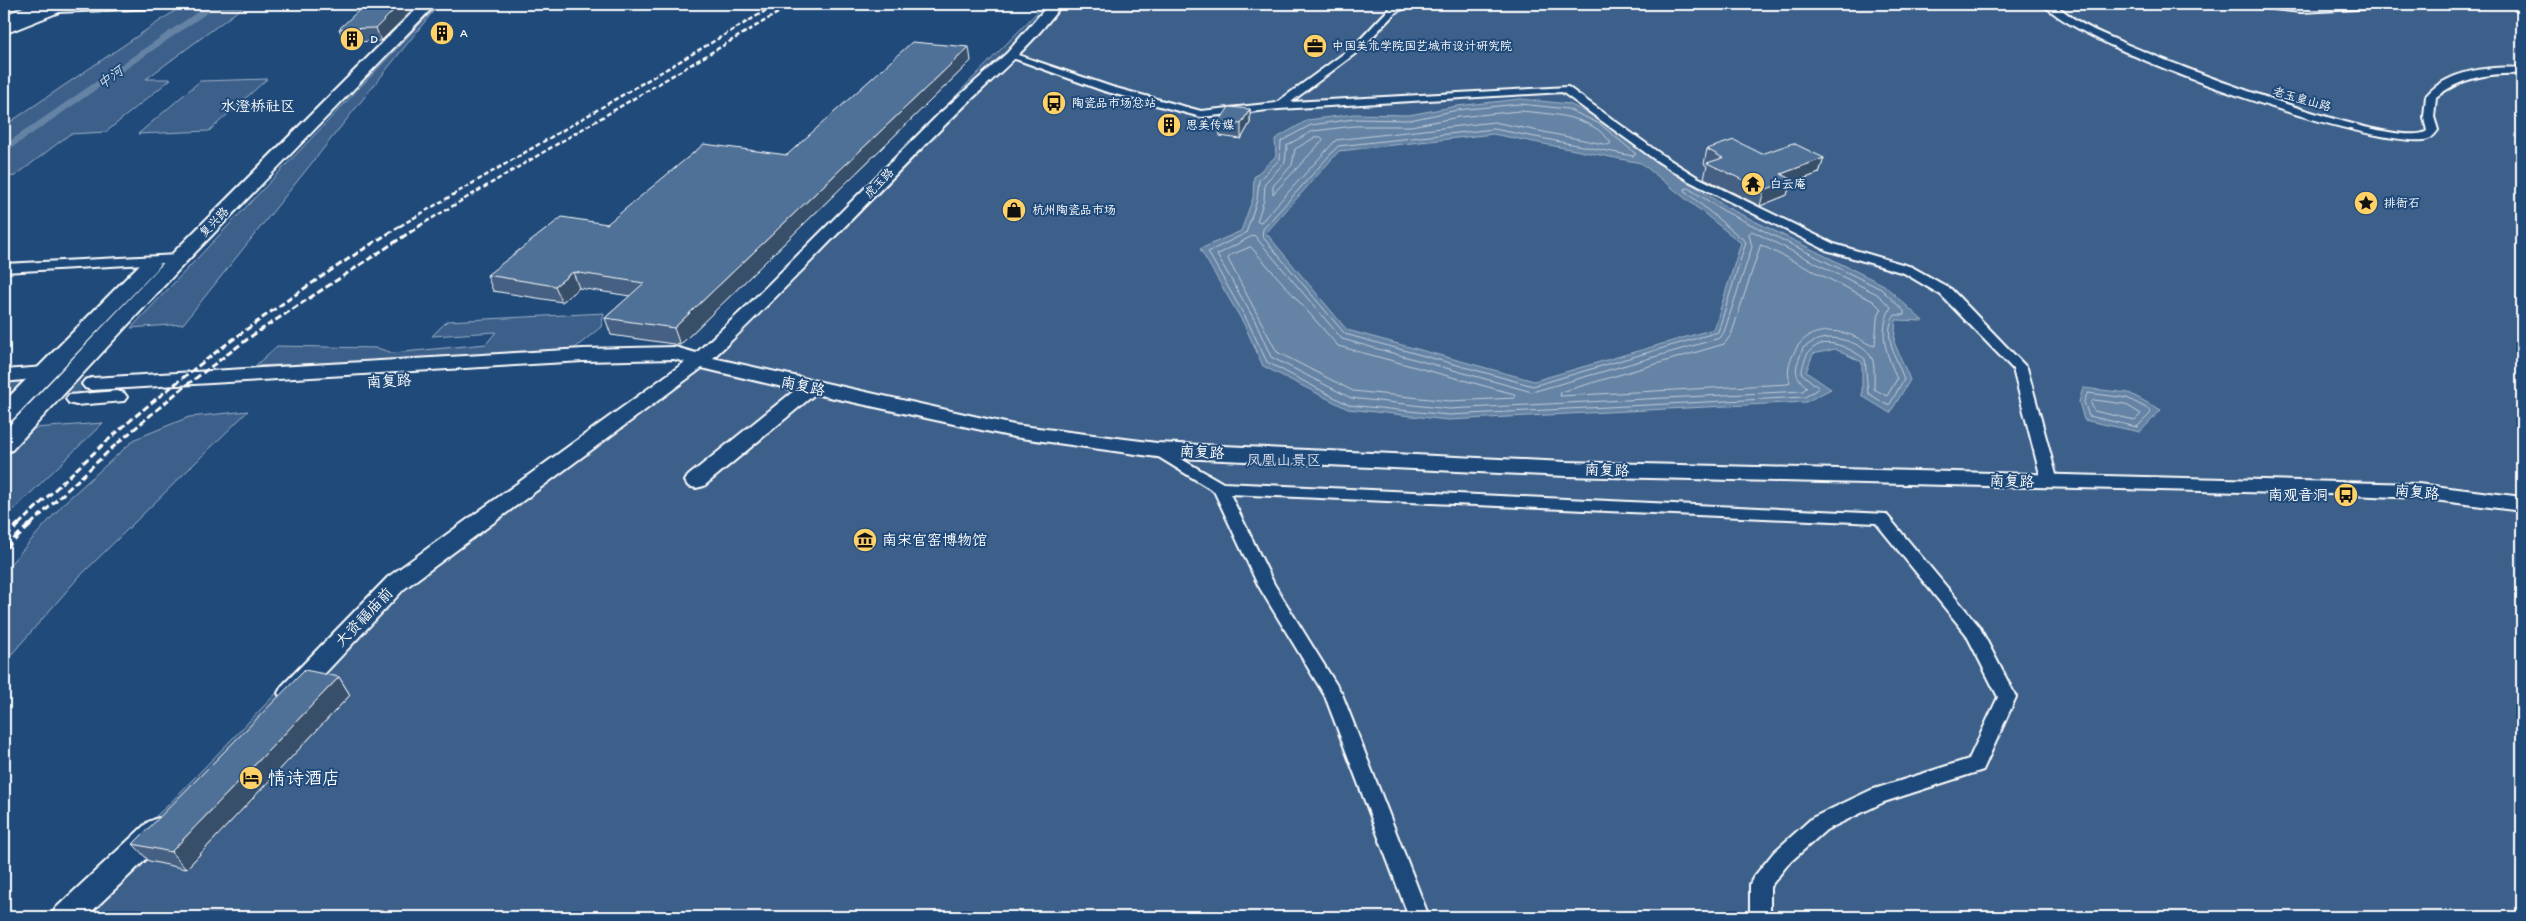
<svg xmlns="http://www.w3.org/2000/svg" width="2526" height="921" font-family="Itim,'LXGW WenKai TC',sans-serif">
	<rect width="100%" height="100%" fill="#1f4a7a"/>
	<filter id="ink" filterUnits="userSpaceOnUse"><feTurbulence type="fractalNoise" baseFrequency=".02" numOctaves="2"/><feDisplacementMap in="SourceGraphic" scale="10" xChannelSelector="R" yChannelSelector="G"/><feConvolveMatrix kernelMatrix="1 2 1 2 8 2 1 2 1" color-interpolation-filters="sRGB"/></filter>
	<g filter="url(#ink)">
		<!-- green -->
		<path fill="#3c618b" stroke="#9eb0c5" d="M439,4l-256,320 -52,4z
			M1045,4h1477v913h-2476l121,-111 155,-160 346,-265 66,-57z
			M243,7l-97,72h25l-65,53 -36,2 -55,42 -11,1v-51l172,-116z
			M267,79l-58,52 -71,3 62,-53z
			M604,313l-3,14 -32,26 -314,13 22,-20 100,2 16,5 93,-9 10,-12 -64,4 15,-15z
			M248,411l-170,167 -74,85v-92l62,-70 69,-62 54,-22z
			M103,423l-99,96v-59l31,-32z"/>
		<!-- water -->
		<path fill="#6583a4" stroke="#a3b5c8" fill-rule="evenodd" d="M1520,99l49,5 33,16 40,31 84,56 158,78 39,36 -27,-1 -2,22 16,38 -20,33 -28,-17v-34l-27,-13 -22,5 -7,18 25,17 -25,13 -358,18 -100,-11 -85,-43 -19,-42 -44,-75 41,-18 12,-33 1,-21 22,-21 -1,-17 33,-19 46,-6 55,1 48,-9zM1493,134l148,29 100,80 -27,86 -180,52 -187,-51 -81,-97 73,-82z
			M2083,388l46,5 32,17 -21,22 -56,-12 -5,-18z"/>
		<g fill="none" stroke-linecap="round" stroke-linejoin="round">
			<!-- shore -->
			<path stroke="#c1cddb" stroke-width="1" d="M1520,104l48,5 32,15 36,30 -3,2 -139,-27 -156,17 -75,83 -1,7 83,98 188,52 185,-54 28,-90 -60,-50 -1,-3 3,-1 36,23 157,78 23,22v4h-9c-14,19 2,44 9,64l-14,25 -3,1 -19,-12 -3,-34c-14,-10 -40,-25 -55,-8 -5,4 -7,16 -9,22l18,15 -14,9 -356,18 -100,-10 -82,-43 -19,-40 -40,-70 38,-19 11,-33 2,-20 21,-21 1,-18 30,-16 43,-6 56,1 48,-10z
				M1520,111c31,3 72,4 91,32l-3,2 -114,-23 -158,18 -75,82 -4,-1 7,-21 1,-17 20,-21 2,-17 26,-14 42,-5h56l48,-9z
				M1321,137l2,3 -50,54v-8l19,-21 3,-16 19,-11z
				M1752,231l125,63 14,13c-14,26 -4,47 6,72l-10,17 -13,-7c0,-9 1,-20 -1,-28 -5,-17 -37,-26 -52,-22 -6,1 -13,6 -18,9 -6,18 -13,25 4,39l-4,4 -354,18 -98,-11 -80,-41 -17,-38 -37,-64 37,-20 88,104 190,53 188,-54 4,-6 28,-85 -3,-13z
				M1761,245l112,56 8,8 -4,10 -2,27c-7,-1 -11,-5 -17,-8 -21,-10 -50,-11 -62,11 -6,11 -10,21 -6,33l-2,2 -228,12 1,-4 163,-48 7,-9z
				M1251,247l87,99 176,48 1,4 -66,3 -96,-10 -76,-39 -49,-93 1,-3z
				M2088,393l39,5 23,12 1,3 -14,14 -48,-11 -5,-14z
				M2094,400l31,4 16,10 -6,6 -41,-9 -3,-8z"/>
			<!-- canal -->
			<path fill="#6583a4" fill-rule="evenodd" d="M209,4h11l-216,149v-8z"/>
			<!-- secondary-tunnel -->
			<path stroke="#41658e" stroke-width="19" stroke-dasharray="19 10" stroke-linecap="butt" d="M4,390l88,-6"/>
			<!-- street casing -->
			<g stroke="#fff" stroke-width="4">
				<path id="street" d="M1402,4h13l-19,8 -36,38 -69,52 277,-15 94,68 35,22 137,67 78,23 39,22 76,79 31,114 -3,4 -5,1 -8,-5 -29,-113 -72,-74 -37,-22 -78,-23 -137,-69 -35,-22 -92,-67 -283,17 -78,8 -97,-26 -97,-35 8,-2 97,33 89,24 75,-8 78,-57 36,-38z
					M2043,4c4,0 8,-1 11,1 7,3 13,9 19,13 13,9 29,16 44,22 39,18 281,113 310,91l-3,-14 2,-21c22,-26 65,-30 96,-28v6c-32,-1 -60,3 -86,23l-2,20 4,13c-4,6 -8,10 -15,10 -63,5 -338,-90 -380,-136z
					M2250,4l51,2 99,-2 -5,3 -94,5 -46,-5z
					M2430,4h27c-6,4 -21,4 -27,0z
					M178,255l6,4 -2,3 -178,10v-8z
					M1157,445l66,38 663,31 93,112 37,71 -33,73 -99,32 -58,28 -38,34 -18,23v30h-20v-33l3,-6 21,-26 38,-34 59,-28 98,-31 29,-62 -32,-63 -90,-111 -646,-29 44,90 68,110 87,223h-20l-84,-221 -67,-111 -44,-94 -62,-38 -2,-3z"/>
			</g>
			<!-- secondary casing -->
			<g stroke="#fff" stroke-width="4">
				<path id="secondary" d="M67,4h98l-6,4 -102,4 -6,-4 1,-3z
					M1049,4h13c-32,45 -74,78 -113,117 -80,78 -155,161 -236,237l301,67 143,18 409,19 852,22 104,13v14l-104,-13 -89,-4 -763,-18 -409,-19 -143,-20 -199,-43 -111,92 -8,2 -8,-2 -3,-5 3,-5 107,-86 -93,-22 -298,221 -104,111 -9,3 -9,-3 -4,-7 4,-7 106,-109 297,-215 -11,-3 -91,2 -491,29 -7,-2 -3,-4 3,-4 7,-2 491,-29 92,-2 21,6 51,-47 192,-192 68,-61z
					M45,367l7,2 3,4 -3,4 -48,5v-12z
					M117,391l7,2 3,4 -3,4 -48,4 -7,-2 -3,-4 3,-4z
					M158,818l10,4 4,8 -4,8 -82,79h-35l5,-9 92,-86z"/>
			</g>
			<!-- primary casing -->
			<g stroke="#fff" stroke-width="4">
				<path id="primary" d="M55,4h19l-2,3 -68,27v-9z
					M421,4h15l-251,259 -173,187 -8,2v-21l167,-176z
					M150,259l7,2 3,4 -3,4 -145,151 -8,2v-20l139,-141z"/>
			</g>
			<!-- highway casing -->
			<g stroke="#fff" stroke-width="3">
				<path id="highway" d="M29,4h21l-2,4 -44,19v-11z"/>
			</g>
			<!-- street -->
			<use href="#street" fill="#1f4a7a" fill-rule="evenodd"/>
			<!-- secondary -->
			<use href="#secondary" fill="#1f4a7a" fill-rule="evenodd"/>
			<!-- primary -->
			<use href="#primary" fill="#1f4a7a" fill-rule="evenodd"/>
			<!-- highway -->
			<use href="#highway" fill="#1f4a7a" fill-rule="evenodd"/>
			<!-- rail-far2 -->
			<path stroke="#fff" stroke-width="2.5" stroke-dasharray="5 2.5" stroke-linecap="butt" d="M400,226l377,-222
				M419,226l374,-222"/>
			<!-- rail-far1 -->
			<path stroke="#fff" stroke-width="3" stroke-dasharray="7 3" stroke-linecap="butt" d="M18,525c49,-47 98,-95 152,-137 74,-59 152,-114 232,-163
				M30,525l82,-77 68,-58 73,-55 168,-110"/>
			<!-- rail -->
			<path stroke="#fff" stroke-width="4.5" stroke-dasharray="9 4.5" stroke-linecap="butt" d="M4,538l15,-14
				M4,549l27,-25"/>
		</g>
		<!-- wall -->
		<path fill="#456182" stroke="#fff" d="M373,8l8,33 -36,1 -6,-13z
			M971,61l-291,284 -69,-10 -6,-17 25,-22 -51,-8 -17,14 -69,-11 -6,-16 120,-51 180,-69z
			M1250,109v14l-9,16 -21,-3 -1,-14z
			M1707,149l55,5 62,4 -5,15 -29,11 -3,11 -27,11 -56,-28 3,-12 -3,-2z
			M339,677l11,18 -164,174 -37,-8 -16,-17z"/>
		<!-- shaded-wall -->
		<path fill="#384f6a" stroke="#fff" d="M400,4h19l-38,37 -5,-13z
			M969,47l2,14 -291,284 -6,-17z
			M1250,109v14l-9,16v-15z
			M1824,158l-5,15 -29,11 -3,11 -27,11 4,-16 17,-16z
			M573,272l6,16 -17,14 -7,-16z
			M339,677l11,18 -164,174 -15,-17z"/>
		<!-- building -->
		<path fill="#507197" stroke="#fff" d="M377,4h23l-24,24 -37,1 21,-20 13,-1z
			M912,42l57,5 -295,281 -69,-10 39,-35 -71,-11 -18,14 -68,-11 75,-58 45,7 97,-80 83,11z
			M1229,107l21,2 -9,15 -22,-2z
			M1734,140l28,14 31,-11 31,15 -43,16 11,6 -28,10 -57,-27 16,-5 -16,-9z
			M305,670l34,7 -168,175 -38,-8z"/>
	</g>
	<!-- icons -->
	<defs>
		<g id="building-disc" transform="scale(1.25)"><circle r="9.5" fill="#ffd166" stroke="#1f4a7a"/><path d="M-4-6H4V6H1V3H-1V6H-4ZM-2.5-4.3h1.7v1.8h-1.7ZM.8-4.3h1.7v1.8H.8ZM-2.5-1h1.7V.8h-1.7ZM.8-1h1.7V.8H.8Z" fill="#111"/></g>
		<g id="office-disc" transform="scale(1.25)"><circle r="9.5" fill="#ffd166" stroke="#1f4a7a"/><path d="M-6-3h4V-5.5h4V-3h4V5H-6ZM-1-4.5V-3h2v-1.5ZM-6 0V1H6V0Z" fill="#111"/></g>
		<g id="bus-disc" transform="scale(1.25)"><circle r="9.5" fill="#ffd166" stroke="#1f4a7a"/><path d="M-5-6H5V4H4V6H2V4H-2V6H-4V4H-5ZM-3.5-4V0h7V-4ZM-3.5 1.2v1.5H-2V1.2ZM2 1.2v1.5H3.5V1.2Z" fill="#111"/></g>
		<g id="temple-disc" transform="scale(1.25)"><circle r="9.5" fill="#ffd166" stroke="#1f4a7a"/><path d="M0-6L5-2H3V0L6.5 2.5H4V6H1.5V3h-3V6H-4V2.5H-6.5L-3 0V-2H-5Z" fill="#111"/></g>
		<g id="sight-disc" transform="scale(1.25)"><circle r="9.5" fill="#ffd166" stroke="#1f4a7a"/><path d="M0-6L1.8-2.2L6-1.7L2.9 1.2L3.7 5.4L0 3.3L-3.7 5.4L-2.9 1.2L-6-1.7L-1.8-2.2Z" fill="#111"/></g>
		<g id="shop-disc" transform="scale(1.25)"><circle r="9.5" fill="#ffd166" stroke="#1f4a7a"/><path d="M-5-2.5h2.3a2.7 3.5 0 0 1 5.4 0H5L5.5 6h-11ZM-1.5-2.5h3a1.5 2.3 0 0 0-3 0Z" fill="#111"/></g>
		<g id="museum-disc" transform="scale(1.25)"><circle r="9.5" fill="#ffd166" stroke="#1f4a7a"/><path d="M0-6L6-3V-2H-6V-3ZM-5-1h2V3h-2ZM-1-1h2V3h-2ZM3-1h2V3H3ZM-6 4H6V6H-6Z" fill="#111"/></g>
		<g id="hotel-disc" transform="scale(1.25)"><circle r="9.5" fill="#ffd166" stroke="#1f4a7a"/><path d="M-6-4.5h1.5V1H6V5H4.5V3h-9V5H-6ZM-4 0a1.8 1.8 0 1 1 3.6 0ZM.5 0V-2.5h3Q6-2.5 6 0Z" fill="#111"/></g>
	</defs>
	<g fill-rule="evenodd">
		<use href="#building-disc" x="442" y="33"/>
		<use href="#building-disc" x="352" y="39"/>
		<use href="#office-disc" x="1315" y="46"/>
		<use href="#bus-disc" x="1054" y="103"/>
		<use href="#building-disc" x="1169" y="125"/>
		<use href="#temple-disc" x="1753" y="184"/>
		<use href="#sight-disc" x="2366" y="203"/>
		<use href="#shop-disc" x="1014" y="210"/>
		<use href="#bus-disc" x="2346" y="495"/>
		<use href="#museum-disc" x="865" y="540"/>
		<use href="#hotel-disc" x="251" y="778"/>
	</g>
	<g text-anchor="middle" stroke-width="4" stroke-linejoin="round" paint-order="stroke">
		<!-- far-poi labels -->
		<g font-size="12" fill="#fff" stroke="#1f4a7a" text-anchor="start">
			<text x="460" y="37">A</text>
			<text x="370" y="43">D</text>
			<text x="1332" y="50">中国美术学院国艺城市设计研究院</text>
			<text x="1072" y="107">陶瓷品市场总站</text>
			<text x="1186" y="129">思美传媒</text>
			<text x="1770" y="188">白云庵</text>
			<text x="2384" y="207">排衙石</text>
			<text x="1032" y="214">杭州陶瓷品市场</text>
		</g>
		<!-- far-street labels -->
		<g font-size="12" fill="#fff" stroke="#1f4a7a">
			<text transform="translate(2302 99) rotate(16)" y="4">老玉皇山路</text>
			<text transform="translate(879 183) rotate(-46)" y="4">虎玉路</text>
			<text transform="translate(214 222) rotate(-46)" y="4">复兴路</text>
		</g>
		<!-- far-water labels -->
		<g font-size="14" font-style="italic" fill="#d8e0e8" stroke="#1f4a7a">
			<text transform="translate(110 77) rotate(-35)" y="5">中河</text>
		</g>
		<!-- far-quarter labels -->
		<g font-size="15" fill="#fff" stroke="#1f4a7a">
			<text x="258" y="111">水澄桥社区</text>
		</g>
		<!-- street labels -->
		<g font-size="15" fill="#fff" stroke="#1f4a7a">
			<text transform="translate(389 381) rotate(-3)" y="5">南复路</text>
			<text transform="translate(803 386) rotate(12)" y="5">南复路</text>
			<text transform="translate(1202 452) rotate(3)" y="5">南复路</text>
			<text transform="translate(1607 470) rotate(2)" y="5">南复路</text>
			<text transform="translate(2012 481) rotate(2)" y="5">南复路</text>
			<text transform="translate(2417 492) rotate(5)" y="5">南复路</text>
			<text transform="translate(364 617) rotate(-46)" y="5">大资福庙前</text>
		</g>
		<!-- park labels -->
		<g font-size="15" fill="#d8dfe8" stroke="#1f4a7a">
			<text x="1284" y="465">凤凰山景区</text>
		</g>
		<!-- poi labels -->
		<g font-size="15" fill="#fff" stroke="#1f4a7a" text-anchor="end">
			<text x="2328" y="500">南观音洞</text>
			<text x="882" y="545" text-anchor="start">南宋官窑博物馆</text>
		</g>
		<!-- near-poi labels -->
		<g font-size="18" fill="#fff" stroke="#1f4a7a" text-anchor="start">
			<text x="268" y="784">情诗酒店</text>
		</g>
	</g>
	<!-- margin -->
	<rect width="2526" height="921" fill="none" stroke="#1f4a7a" stroke-width="20"/>
	<rect x="10" y="10" width="2506" height="901" fill="none" stroke="#fff" stroke-width="2" filter="url(#ink)"/>
</svg>
